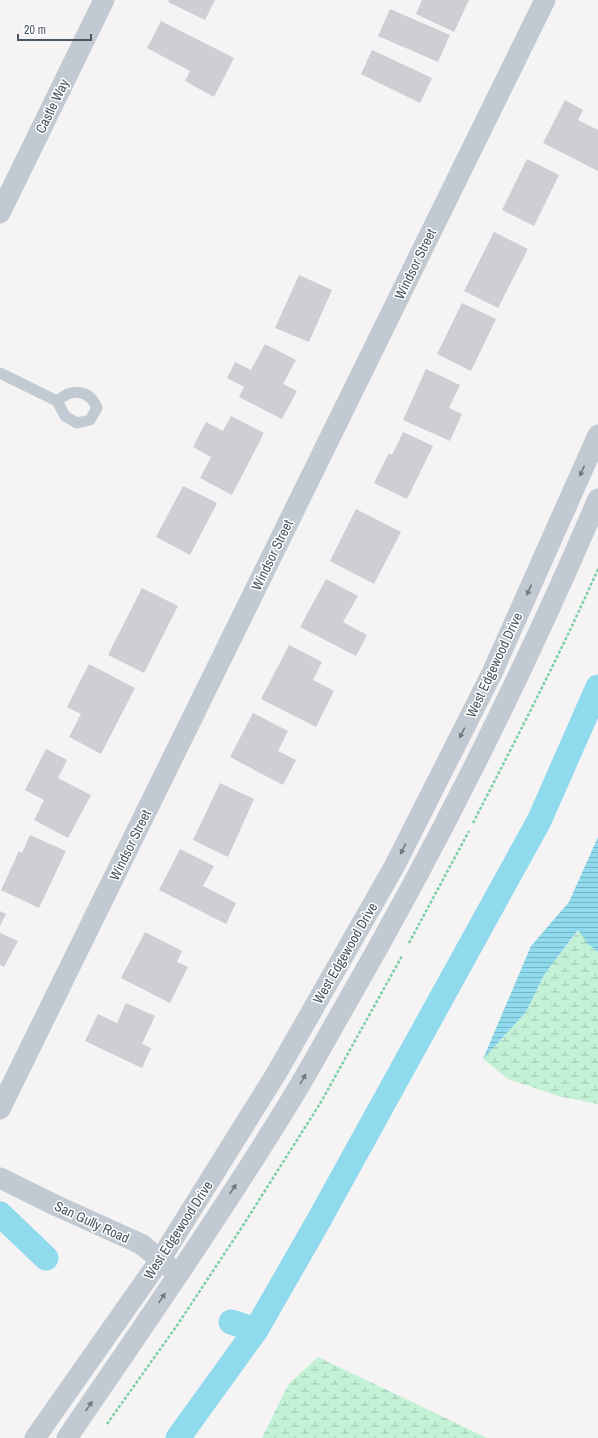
<svg xmlns="http://www.w3.org/2000/svg" width="598" height="1438" font-family="'Archivo Narrow',sans-serif">
	<defs>
		<pattern id="wetland-marsh" width="20" height="14" patternUnits="userSpaceOnUse"><rect width="20" height="14" fill="#c3f1d5"/><path d="M1 5h8M5 5V1M11 12h8M15 12V8" fill="none" stroke="#a0c6b0"/></pattern>
		<pattern id="water-rules" width="6" height="5" patternUnits="userSpaceOnUse"><rect width="6" height="5" fill="#90daee"/><path d="M0 2.5h6" fill="none" stroke="#78b4c4"/></pattern>
	</defs>
	<rect width="100%" height="100%" fill="#f5f3f3"/>
	<!-- wetland -->
	<path fill="url(#wetland-marsh)" d="M579,930l9,14 10,8v152l-40,-8 -50,-17 -25,-20 43,-47 18,-37z
		M318,1357l169,81h-225l26,-53z"/>
	<!-- water -->
	<path fill="url(#water-rules)" d="M598,837v115l-10,-8 -10,-14 -34,45 -18,37 -43,47 48,-113 38,-44z"/>
	<g fill="none" stroke-linecap="round" stroke-linejoin="round">
		<!-- canal -->
		<path stroke="#90daee" stroke-width="25" d="M0,1214l46,44
			M231,1322l25,8
			M178,1438l78,-108 63,-110 220,-399 59,-134"/>
	</g>
	<!-- building -->
	<path fill="#cdcfd5" d="M169,0h46l-10,20 -37,-18z
		M422,0h47l-15,32 -38,-18z
		M390,9l60,26 -12,27 -60,-26z
		M161,21l73,37 -20,39 -29,-16 5,-10 -43,-23z
		M372,50l60,28 -12,25 -59,-29z
		M565,100l18,10 -5,10 20,10v41l-55,-28z
		M527,159l32,16 -25,51 -32,-16z
		M494,232l34,17 -30,59 -34,-17z
		M299,275l33,15 -23,52 -34,-14z
		M462,303l34,16 -25,52 -34,-17z
		M265,344l31,16 -13,24 14,7 -15,28 -43,-22 5,-10 -17,-9 8,-16 16,8z
		M426,369l34,16 -11,23 13,6 -12,27 -47,-21z
		M231,416l33,17 -32,62 -32,-17 11,-21 -18,-10 13,-25 17,9z
		M403,432l30,14 -26,53 -33,-16 15,-30 3,2z
		M183,486l34,17 -27,52 -34,-18z
		M356,509l45,23 -27,52 -44,-23z
		M326,579l32,17 -15,26 24,13 -11,21 -56,-29z
		M142,588l36,18 -34,67 -36,-18z
		M289,645l33,17 -9,18 21,11 -18,36 -55,-28z
		M89,664l46,24 -34,66 -32,-17 12,-23 -14,-7z
		M253,713l35,18 -10,20 18,9 -13,25 -53,-28z
		M46,749l21,11 -9,18 33,17 -23,43 -34,-18 10,-20 -19,-10z
		M220,783l34,16 -26,58 -35,-17z
		M30,835l36,16 -27,57 -38,-18 18,-39 3,2z
		M180,849l34,17 -11,20 33,17 -10,21 -67,-34z
		M0,911l6,3 -6,12z
		M145,932l37,19 -5,11 11,5 -18,36 -49,-25z
		M0,933l18,8 -14,26 -4,-2z
		M126,1003l29,13 -13,28 9,4 -9,20 -57,-27 13,-27 19,9z"/>
	<g fill="none" stroke-linecap="round" stroke-linejoin="round">
		<!-- path -->
		<path stroke="#7ad0a6" stroke-width="2.5" stroke-dasharray="3 2" stroke-linecap="butt" d="M473,823c43,-84 87,-168 125,-254
			M409,943l60,-112
			M107,1424l71,-100 64,-97 79,-125 81,-146"/>
		<!-- service -->
		<path stroke="#c1cad2" stroke-width="11" d="M0,373l57,28 8,15 12,7 13,-3 7,-12c-8,-19 -25,-20 -40,-7"/>
		<!-- minor -->
		<path stroke="#c1cad2" stroke-width="21" d="M0,213l104,-213
			M0,1109l545,-1109
			M0,1178l57,28 84,38 31,25
			M35,1438l125,-178 116,-186 118,-207 98,-194 106,-238
			M67,1438c76,-111 152,-221 222,-335 20,-32 38,-66 57,-99 94,-163 178,-332 252,-505"/>
	</g>
	<!-- one-way arrows -->
	<defs><path id="oneway-solid" d="M-6-.8H1V-3.2L6.5 0L1 3.2V.8H-6Z"/></defs>
	<g fill="#6e7983">
		<use href="#oneway-solid" transform="translate(582 471) rotate(114)"/>
		<use href="#oneway-solid" transform="translate(529 590) rotate(114)"/>
		<use href="#oneway-solid" transform="translate(462 733) rotate(117)"/>
		<use href="#oneway-solid" transform="translate(403 849) rotate(117)"/>
		<use href="#oneway-solid" transform="translate(303 1079) rotate(-60)"/>
		<use href="#oneway-solid" transform="translate(233 1189) rotate(-57)"/>
		<use href="#oneway-solid" transform="translate(162 1298) rotate(-56)"/>
		<use href="#oneway-solid" transform="translate(89 1406) rotate(-56)"/>
	</g>
	<g text-anchor="middle" stroke-width="3" stroke-linejoin="round" paint-order="stroke">
		<!-- street labels -->
		<g font-size="14" fill="#4a5661" stroke="#fff">
			<text transform="translate(52 106) rotate(-64)" y="5">Castle Way</text>
			<text transform="translate(415 264) rotate(-64)" y="5">Windsor Street</text>
			<text transform="translate(272 555) rotate(-64)" y="5">Windsor Street</text>
			<text transform="translate(494 665) rotate(-65)" y="5">West Edgewood Drive</text>
			<text transform="translate(130 845) rotate(-64)" y="5">Windsor Street</text>
			<text transform="translate(345 953) rotate(-60)" y="5">West Edgewood Drive</text>
			<text transform="translate(92 1222) rotate(25)" y="5">San Gully Road</text>
			<text transform="translate(178 1230) rotate(-57)" y="5">West Edgewood Drive</text>
		</g>
	</g>
	<!-- scale -->
	<path d="M18 34v6h73v-6" fill="none" stroke="#4a5661" stroke-width="2"/>
	<text x="24" y="34" font-size="12" fill="#4a5661" stroke="#ffffff" stroke-width="3" paint-order="stroke">20 m</text>
</svg>
